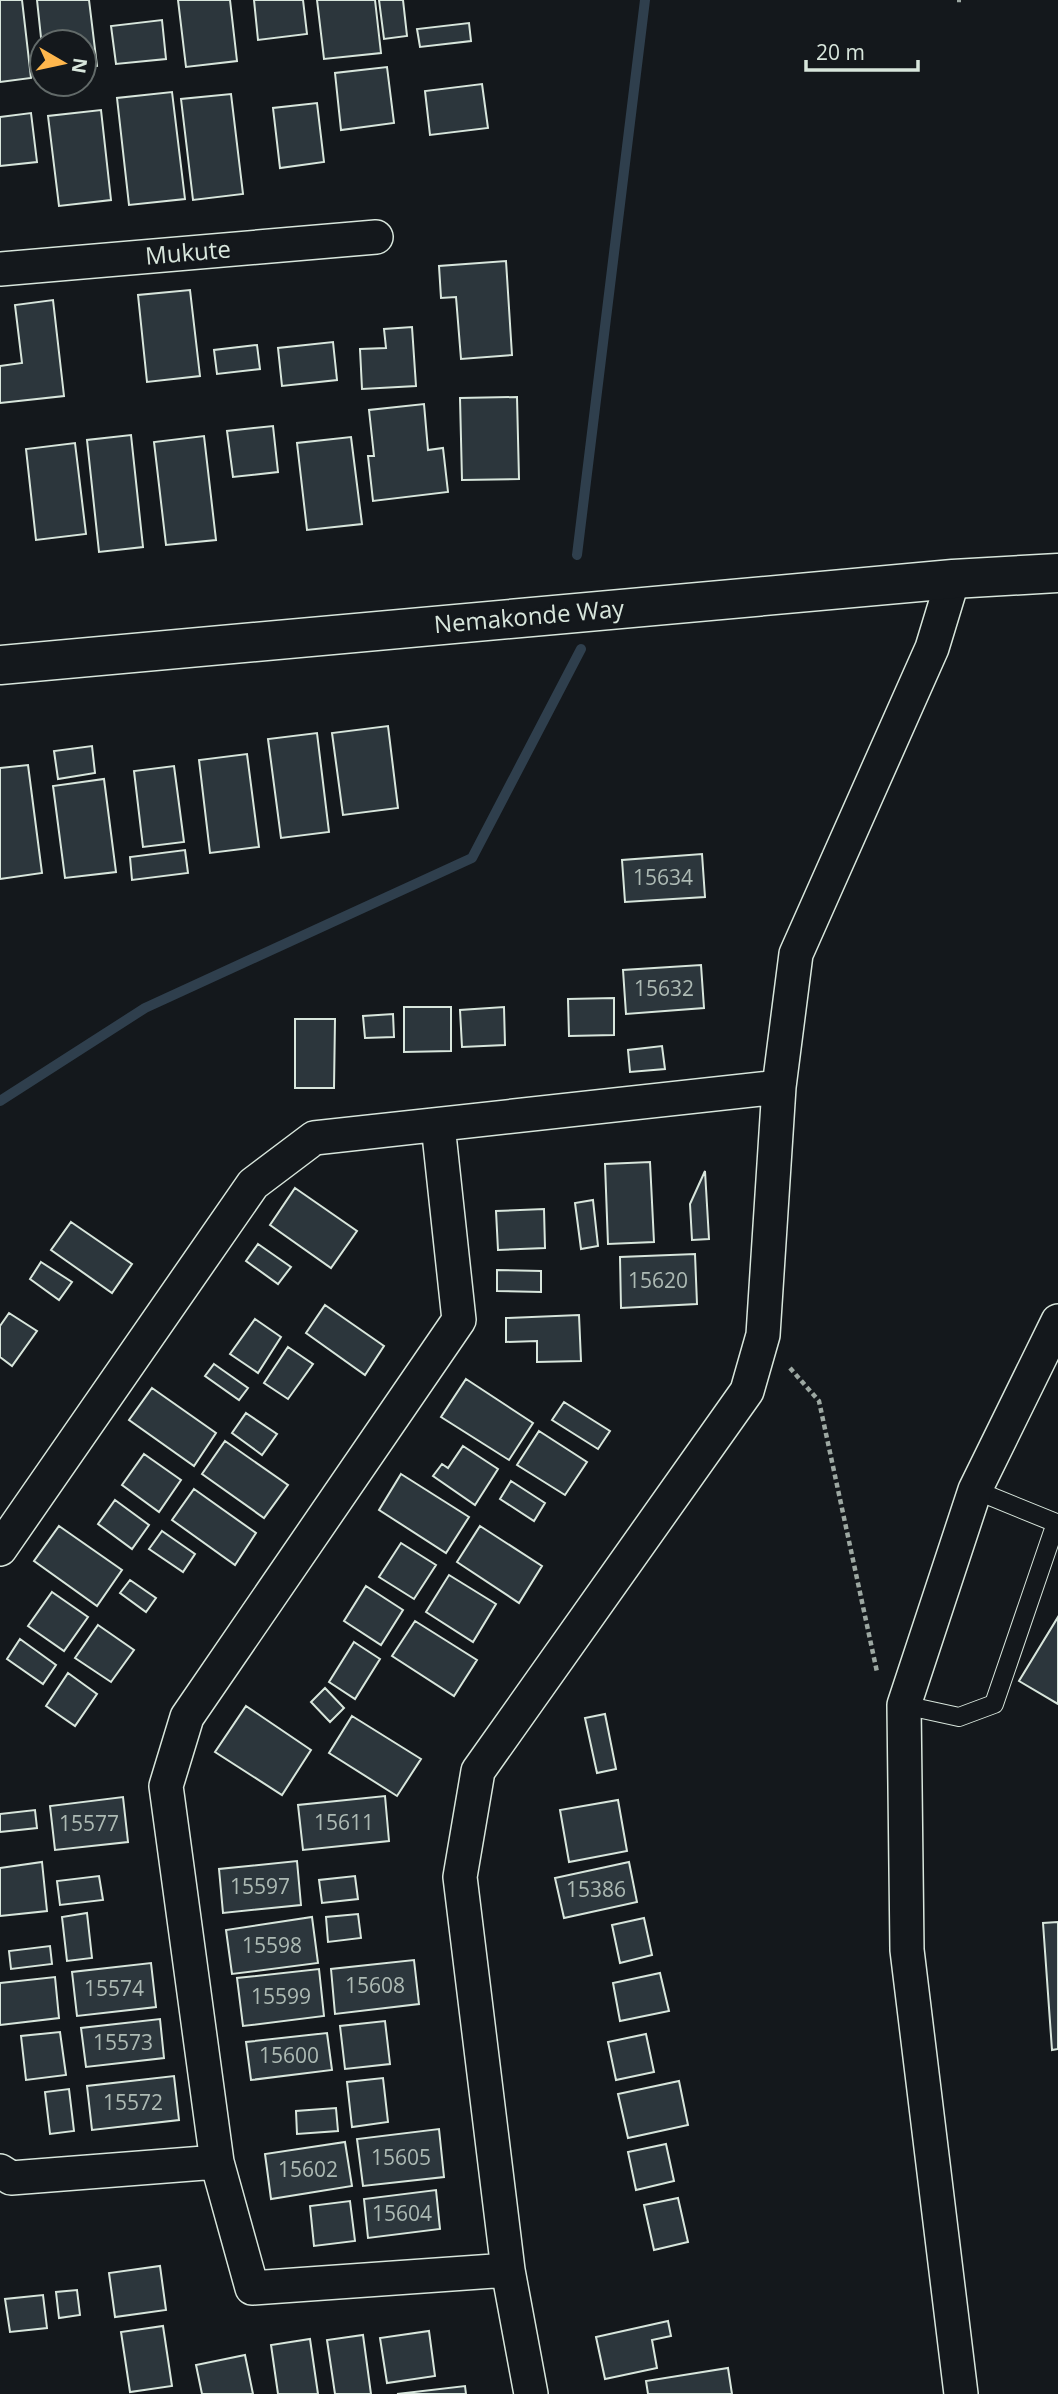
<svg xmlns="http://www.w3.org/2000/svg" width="1058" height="2394" font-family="'Open Sans',sans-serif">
	<rect width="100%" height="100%" fill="#14181c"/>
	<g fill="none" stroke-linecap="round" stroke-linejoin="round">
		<!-- stream -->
		<path stroke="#2f3f4d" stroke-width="10" d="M577,555l68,-555
			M0,1101l145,-93 327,-150 109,-209"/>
	</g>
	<!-- building -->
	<path fill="#2c363c" stroke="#d8e6dc" stroke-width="2" d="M0,0h22l9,78 -31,4z
		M37,0h52l8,66 -13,2v-26h-42v5z
		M178,0h52l7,61 -51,6z
		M254,0h49l4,34 -49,6z
		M317,0h58l6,53 -57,6z
		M379,0h24l4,36 -23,3z
		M162,20l4,39 -50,5 -5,-38z
		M469,23l2,18 -51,6 -3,-18z
		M387,67l7,56 -53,7 -6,-57z
		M482,84l6,44 -58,7 -5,-44z
		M172,92l13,107 -56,6 -12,-107z
		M231,94l12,100 -50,6 -12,-101z
		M317,103l7,59 -44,6 -7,-60z
		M101,110l10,90 -52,6 -11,-90z
		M31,113l6,49 -37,4v-49z
		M506,261l6,94 -51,4 -5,-62 -15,1 -2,-32z
		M190,290l10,86 -53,6 -9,-87z
		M53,300l11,96 -64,7v-37l22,-3 -7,-58z
		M412,327l4,59 -54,3 -2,-40 26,-1 -2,-19z
		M333,342l4,38 -55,6 -4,-38z
		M257,345l3,24 -43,5 -3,-24z
		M517,397l2,82 -57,1 -2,-82z
		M424,404l4,46 15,-2 5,44 -75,9 -5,-45h6l-5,-46z
		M273,426l5,46 -45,5 -6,-46z
		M131,435l12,112 -44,5 -12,-112z
		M204,436l12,104 -50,5 -12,-103z
		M351,437l11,87 -55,6 -10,-87z
		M75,443l11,91 -50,6 -10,-91z
		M388,726l10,82 -55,7 -11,-82z
		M317,733l12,99 -48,6 -13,-99z
		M92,746l3,27 -37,6 -4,-28z
		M247,754l12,93 -49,6 -11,-93z
		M28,765l14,108 -42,6v-111z
		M174,766l10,76 -41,5 -9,-76z
		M104,779l12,93 -51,6 -12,-92z
		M185,850l3,23 -56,7 -2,-23z
		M702,854l3,43 -80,5 -3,-42z
		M701,965l3,43 -78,6 -3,-44z
		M614,998v37l-45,1 -1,-37z
		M404,1007h47v44l-47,1z
		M504,1007l1,38 -43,2 -2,-37z
		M393,1014l1,23 -29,1 -2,-22z
		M295,1019h40l-1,69h-39z
		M662,1046l3,23 -35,3 -2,-22z
		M650,1162l4,80 -46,2 -3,-80z
		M705,1171l4,68 -17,1 -2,-36z
		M295,1188l62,43 -26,37 -61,-43z
		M593,1200l5,46 -17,3 -6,-46z
		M544,1209l1,39 -47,2 -2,-39z
		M71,1222l61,42 -20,29 -61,-43z
		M258,1244l33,23 -13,17 -32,-23z
		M695,1254l2,50 -76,4 -1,-51z
		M41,1262l31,20 -13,18 -29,-21z
		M497,1270l44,1v21l-44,-1z
		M325,1305l59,41 -19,29 -59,-42z
		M9,1313l28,18 -25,35 -12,-9v-31z
		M579,1315l2,46 -44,1v-21l-31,1v-24z
		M255,1319l26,18 -23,36 -28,-19z
		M288,1347l25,17 -25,35 -24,-16z
		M214,1364l34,24 -9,12 -34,-24z
		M466,1379l67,44 -24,37 -68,-43z
		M152,1388l64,45 -22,33 -65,-46z
		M564,1402l46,29 -12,18 -46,-29z
		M246,1413l31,21 -15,21 -30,-22z
		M539,1431l48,31 -22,33 -48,-30z
		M225,1441l63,44 -24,33 -62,-44z
		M463,1446l35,23 -23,36 -42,-29 9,-12 6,4z
		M144,1454l37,26 -22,32 -37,-27z
		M401,1474l68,43 -23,36 -67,-43z
		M511,1481l34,22 -11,18 -34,-22z
		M194,1489l62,44 -21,32 -63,-45z
		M115,1500l34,25 -17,24 -34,-25z
		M59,1526l63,44 -25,36 -63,-45z
		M480,1526l62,40 -23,37 -62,-41z
		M162,1531l33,23 -12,18 -34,-23z
		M401,1543l35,22 -22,34 -35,-22z
		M449,1575l47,29 -23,38 -47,-30z
		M130,1580l26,18 -10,14 -26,-19z
		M366,1586l37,24 -22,35 -37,-24z
		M52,1592l36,25 -24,34 -36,-25z
		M1058,1617v87l-39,-23z
		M415,1621l62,39 -23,36 -62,-40z
		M98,1625l36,25 -23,32 -36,-24z
		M20,1639l36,26 -13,19 -36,-25z
		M354,1642l26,17 -25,40 -26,-17z
		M68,1673l29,21 -22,32 -29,-20z
		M325,1688l19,20 -14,14 -19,-20z
		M246,1706l65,44 -29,45 -67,-43z
		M605,1714l11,55 -19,4 -12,-55z
		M352,1716l69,43 -24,37 -68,-43z
		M385,1796l4,45 -86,9 -5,-45z
		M123,1797l5,45 -73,8 -5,-44z
		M618,1800l9,51 -58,11 -9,-52z
		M35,1810l2,18 -37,4v-18z
		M297,1861l4,44 -78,8 -4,-44z
		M42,1862l5,49 -47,5v-48z
		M629,1862l8,40 -73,16 -9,-40z
		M99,1876l4,24 -43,5 -3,-24z
		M355,1876l3,23 -36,4 -3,-23z
		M87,1913l5,45 -25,3 -5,-44z
		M358,1914l3,24 -33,4 -2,-25z
		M312,1917l6,46 -86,11 -6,-44z
		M644,1918l8,37 -32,8 -8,-38z
		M1058,1922v127l-6,1 -9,-127z
		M50,1946l2,18 -41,5 -2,-18z
		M414,1960l5,44 -84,10 -4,-45z
		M151,1963l5,44 -79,9 -5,-44z
		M319,1969l5,47 -81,10 -6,-48z
		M660,1973l9,38 -49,10 -7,-38z
		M55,1977l4,41 -59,7v-42z
		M160,2019l4,39 -78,9 -5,-39z
		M385,2021l5,43 -45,5 -5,-43z
		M60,2032l6,43 -40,5 -5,-44z
		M327,2033l5,37 -81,10 -5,-38z
		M646,2034l8,38 -38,8 -8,-38z
		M174,2076l5,44 -87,10 -5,-44z
		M383,2078l5,44 -36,5 -5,-45z
		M679,2081l9,44 -60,13 -10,-44z
		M69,2089l5,42 -24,3 -5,-42z
		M336,2108l2,23 -41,3 -1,-23z
		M439,2129l5,48 -81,9 -6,-47z
		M345,2142l7,44 -81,13 -6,-45z
		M666,2144l8,37 -38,9 -8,-38z
		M436,2190l4,39 -72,9 -4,-39z
		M678,2198l10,44 -34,8 -10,-45z
		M350,2201l5,40 -41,5 -4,-40z
		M160,2266l6,44 -51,7 -6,-44z
		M77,2290l3,25 -21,3 -3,-26z
		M43,2295l4,33 -37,4 -5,-33z
		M668,2321l3,15 -19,4 5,28 -52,11 -9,-42z
		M163,2326l9,60 -42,6 -9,-60z
		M429,2331l6,45 -48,7 -7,-45z
		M363,2335l8,59h-36l-8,-54z
		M310,2339l8,55h-40l-7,-49z
		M245,2355l8,39h-51l-6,-29z
		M728,2368l4,26h-84l-2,-13z
		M465,2386l1,8h-69z"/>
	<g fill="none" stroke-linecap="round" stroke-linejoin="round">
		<!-- lane casing -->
		<g stroke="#d8e6dc" stroke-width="20">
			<path id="lane" d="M904,1705l55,12 35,-13 62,-181 -81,-33"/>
		</g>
		<!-- street casing -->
		<g stroke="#d8e6dc" stroke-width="36">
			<path id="street" d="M0,269l376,-32
				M438,1125l21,195 -272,397 -21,69 51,376 35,126 256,-18
				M0,1549l253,-365 61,-46 465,-51
				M0,2171l11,7 206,-16
				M531,2394l-23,-124 -48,-393 18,-106 269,-380 16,-56 16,-248 17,-133 136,-306 21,-69
				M961,2394l-54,-444 -3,-245 71,-215 83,-169"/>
		</g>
		<!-- secondary casing -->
		<g stroke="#d8e6dc" stroke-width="41">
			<path id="secondary" d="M0,665l953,-86 105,-6"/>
		</g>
		<!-- path -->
		<path stroke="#9da8a2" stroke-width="4.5" stroke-dasharray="5 3.5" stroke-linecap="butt" d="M957,0h4
			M790,1368l29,33 58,271"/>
		<!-- lane -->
		<use href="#lane" stroke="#14181c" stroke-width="18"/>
		<!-- street -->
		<use href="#street" stroke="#14181c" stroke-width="33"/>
		<!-- secondary -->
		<use href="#secondary" stroke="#14181c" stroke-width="38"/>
	</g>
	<g text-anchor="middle" stroke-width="5" stroke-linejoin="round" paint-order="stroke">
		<!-- number labels -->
		<g font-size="21" fill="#adbab4">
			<text x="663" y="885">15634</text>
			<text x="664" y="996">15632</text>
			<text x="658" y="1288">15620</text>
			<text x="344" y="1830">15611</text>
			<text x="89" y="1831">15577</text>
			<text x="260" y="1894">15597</text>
			<text x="596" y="1897">15386</text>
			<text x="272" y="1953">15598</text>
			<text x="375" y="1993">15608</text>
			<text x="114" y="1996">15574</text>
			<text x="281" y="2004">15599</text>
			<text x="123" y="2050">15573</text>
			<text x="289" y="2063">15600</text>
			<text x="133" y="2110">15572</text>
			<text x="401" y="2165">15605</text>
			<text x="308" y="2177">15602</text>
			<text x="402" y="2221">15604</text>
		</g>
		<!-- street labels -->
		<g font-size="24" fill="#d8e6dc" stroke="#14181c">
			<text transform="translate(188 253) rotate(-5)" y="8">Mukute</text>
			<text transform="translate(529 617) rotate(-5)" y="8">Nemakonde Way</text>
		</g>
	</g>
	<!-- north arrow -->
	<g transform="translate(63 63) rotate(99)"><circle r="33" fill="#14181c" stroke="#626a69" stroke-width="2"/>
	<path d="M0-5L12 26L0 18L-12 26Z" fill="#ffb74d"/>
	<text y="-10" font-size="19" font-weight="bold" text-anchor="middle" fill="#d8e6dc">N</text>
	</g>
	<!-- scale -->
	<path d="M806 60v10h112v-10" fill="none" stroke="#d8e6dc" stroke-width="3.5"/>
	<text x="816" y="60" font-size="21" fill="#d8e6dc" stroke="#14181c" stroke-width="5" paint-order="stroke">20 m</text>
</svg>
